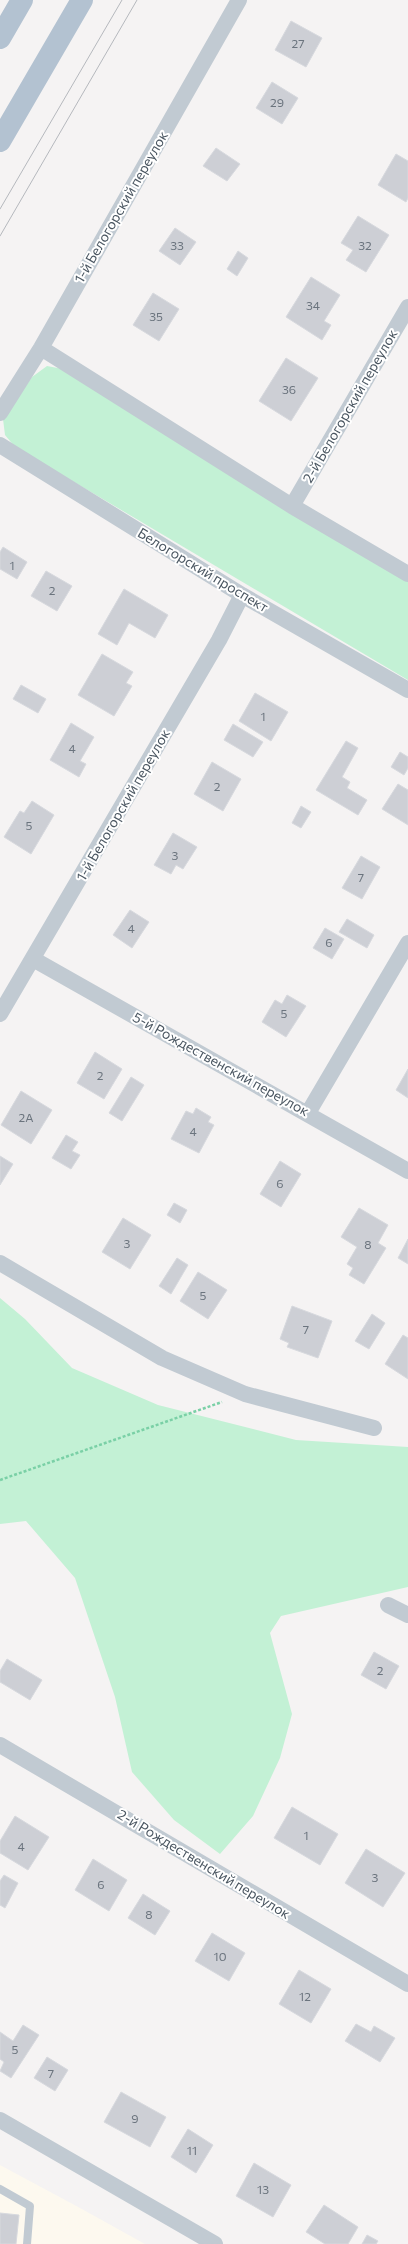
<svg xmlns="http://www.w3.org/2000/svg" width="408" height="2244" font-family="Commissioner,sans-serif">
	<rect width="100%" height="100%" fill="#f5f3f3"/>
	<!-- commercial -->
	<path fill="#fdf9ef" d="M0,2165l80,43 65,36h-145z"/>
	<!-- green -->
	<path fill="#c3f1d5" d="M47,366l16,3 345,211v100l-393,-233 -10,-12 -2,-16 29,-42z
		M0,1298l25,21 47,49 86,37 138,35 112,7v140l-127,29 -11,17 22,81 -12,44 -27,58 -33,38 -46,-34 -42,-48 -17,-75 -40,-119 -49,-57 -26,3z"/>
	<!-- building -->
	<path fill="#cdcfd5" stroke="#d7d9de" d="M291,21l31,17 -16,29 -31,-17z
		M272,82l26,16 -16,26 -26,-16z
		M216,148l24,16 -13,17 -24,-15z
		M396,154l12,7v37l-2,4 -28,-17z
		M358,216l31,19 -23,37 -20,-12 7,-10 -12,-7z
		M175,228l21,14 -16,23 -21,-14z
		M238,251l10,7 -11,18 -10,-7z
		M311,277l29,18 -16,26 7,4 -9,15 -36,-23z
		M153,293l26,16 -20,32 -26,-16z
		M286,358l32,20 -27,43 -32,-20z
		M3,547l24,15 -10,17 -17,-10v-17z
		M46,571l26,15 -15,25 -26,-15z
		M124,589l44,26 -13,23 -26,-15 -12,22 -19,-11z
		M102,654l31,18 -7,11 6,3 -18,30 -36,-21z
		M21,685l25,14 -8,14 -25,-14z
		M255,693l33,19 -17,29 -32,-20z
		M71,723l23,14 -14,24 6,3 -7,13 -29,-17z
		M233,724l30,18 -10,15 -29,-17z
		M346,741l12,7 -16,29 8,5 -3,6 20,12 -9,15 -42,-25z
		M400,752l8,5v11l-4,7 -13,-8z
		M212,762l29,17 -18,32 -29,-17z
		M398,784l10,6v35l-26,-16z
		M32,801l22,14 -23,39 -27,-17 16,-26 4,2z
		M301,806l10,6 -10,16 -9,-5z
		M173,833l24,14 -14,22 -7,-4 -5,9 -17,-9z
		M361,856l19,11 -18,32 -20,-11z
		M130,910l19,12 -17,26 -19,-13z
		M347,919l27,16 -7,13 -28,-16z
		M325,928l19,11 -12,20 -19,-11z
		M287,995l19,11 -20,31 -24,-15 13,-22 7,4z
		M95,1052l27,17 -18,30 -27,-16z
		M408,1069v29l-12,-8z
		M131,1077l13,8 -22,36 -13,-8z
		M21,1091l31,19 -21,34 -30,-19z
		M196,1108l15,9 -3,5 6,3 -15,28 -28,-14 15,-28 7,3z
		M66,1135l12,7 -6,9 8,4 -9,14 -19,-11z
		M0,1156l13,8 -13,21z
		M280,1161l21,13 -20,33 -21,-13z
		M174,1203l13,7 -7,13 -13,-8z
		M359,1208l29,17 -10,18 8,5 -22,36 -15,-9 4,-7 -6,-4 10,-17 -16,-10z
		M123,1218l28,17 -21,34 -28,-17z
		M408,1239v25l-10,-6z
		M177,1258l11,7 -17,29 -12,-8z
		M198,1272l29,18 -19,29 -28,-18z
		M292,1306l40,15 -14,37 -31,-11 2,-4 -9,-4z
		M372,1314l13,9 -16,26 -14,-8z
		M403,1335l5,3v41l-23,-15z
		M374,1652l25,14 -13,23 -25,-14z
		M7,1659l35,21 -12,20 -30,-18v-11z
		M292,1807l46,27 -18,31 -46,-27z
		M15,1816l34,21 -21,33 -28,-17v-12z
		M366,1849l39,24 -22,34 -38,-24z
		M93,1859l34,21 -18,31 -34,-21z
		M4,1875l14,8 -13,25 -5,-3v-24z
		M143,1894l27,17 -15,24 -27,-17z
		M212,1933l33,20 -16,28 -34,-20z
		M299,1970l32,19 -20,34 -32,-19z
		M356,2024l15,8 3,-6 21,12 -15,24 -35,-21z
		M23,2025l16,10 -28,43 -11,-7 4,-9 -4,-3v-27l13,9z
		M47,2057l21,13 -13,21 -21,-13z
		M121,2092l45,25 -16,30 -46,-25z
		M188,2129l25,16 -17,28 -25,-16z
		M254,2163l37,22 -18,32 -37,-21z
		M324,2205l34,22 -10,17h-23l-19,-12z
		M0,2213l19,2 -3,29h-16z
		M367,2235l11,6 -2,3h-14z"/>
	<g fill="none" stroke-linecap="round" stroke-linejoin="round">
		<!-- path -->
		<path stroke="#7ad0a6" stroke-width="2.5" stroke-dasharray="3 2" stroke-linecap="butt" d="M0,1480l222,-78"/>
		<!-- service -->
		<path stroke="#c1cad2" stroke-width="8" d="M0,2189l30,17 -3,38"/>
		<!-- minor -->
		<path stroke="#c1cad2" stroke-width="16" d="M41,348l251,158 116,68
			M0,413l41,-65 198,-348
			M0,445l242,150 166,95
			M292,506l116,-199
			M33,959l375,212
			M0,1014l219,-374 23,-45
			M308,1113l100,-170
			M0,1263l162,95 83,36 129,34
			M388,1605l20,10
			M0,1745l408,239
			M0,2120l215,124"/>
		<!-- primary -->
		<path stroke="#b3c2d1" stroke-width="22" d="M0,38l22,-38
			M0,141l82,-141"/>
		<!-- tram -->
		<path stroke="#b5b8bd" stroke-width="1" d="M0,209l122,-209
			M0,236l137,-236"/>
	</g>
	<g text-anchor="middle" stroke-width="4" stroke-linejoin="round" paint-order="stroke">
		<!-- number labels -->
		<g font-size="12" fill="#6b747e">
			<text x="298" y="48">27</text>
			<text x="277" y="107">29</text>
			<text x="177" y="250">33</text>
			<text x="365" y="250">32</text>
			<text x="313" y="310">34</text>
			<text x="156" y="321">35</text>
			<text x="289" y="394">36</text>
			<text x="12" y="570">1</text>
			<text x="52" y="595">2</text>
			<text x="263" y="721">1</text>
			<text x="72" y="753">4</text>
			<text x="217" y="791">2</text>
			<text x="29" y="830">5</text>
			<text x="175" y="860">3</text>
			<text x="361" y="882">7</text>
			<text x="131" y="933">4</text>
			<text x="329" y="947">6</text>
			<text x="284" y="1018">5</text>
			<text x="100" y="1080">2</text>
			<text x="26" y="1122">2А</text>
			<text x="193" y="1136">4</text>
			<text x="280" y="1188">6</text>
			<text x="127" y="1248">3</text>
			<text x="368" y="1249">8</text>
			<text x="203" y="1300">5</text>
			<text x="306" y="1334">7</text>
			<text x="380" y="1675">2</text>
			<text x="306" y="1840">1</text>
			<text x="21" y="1851">4</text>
			<text x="375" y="1882">3</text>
			<text x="101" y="1889">6</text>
			<text x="149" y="1919">8</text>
			<text x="220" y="1961">10</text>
			<text x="305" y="2001">12</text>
			<text x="15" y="2054">5</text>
			<text x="51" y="2078">7</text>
			<text x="135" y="2123">9</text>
			<text x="192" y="2155">11</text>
			<text x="263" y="2194">13</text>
		</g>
		<!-- street labels -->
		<g font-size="14" fill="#4a5661" stroke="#fff">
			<text transform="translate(121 207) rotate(-60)" y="5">1-й Белогорский переулок</text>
			<text transform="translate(350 406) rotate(-60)" y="5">2-й Белогорский переулок</text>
			<text transform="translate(203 570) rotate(31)" y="5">Белогорский проспект</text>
			<text transform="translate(123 805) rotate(-60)" y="5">1-й Белогорский переулок</text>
			<text transform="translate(221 1064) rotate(29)" y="5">5-й Рождественский переулок</text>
			<text transform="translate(204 1864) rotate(31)" y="5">2-й Рождественский переулок</text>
		</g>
	</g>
</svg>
